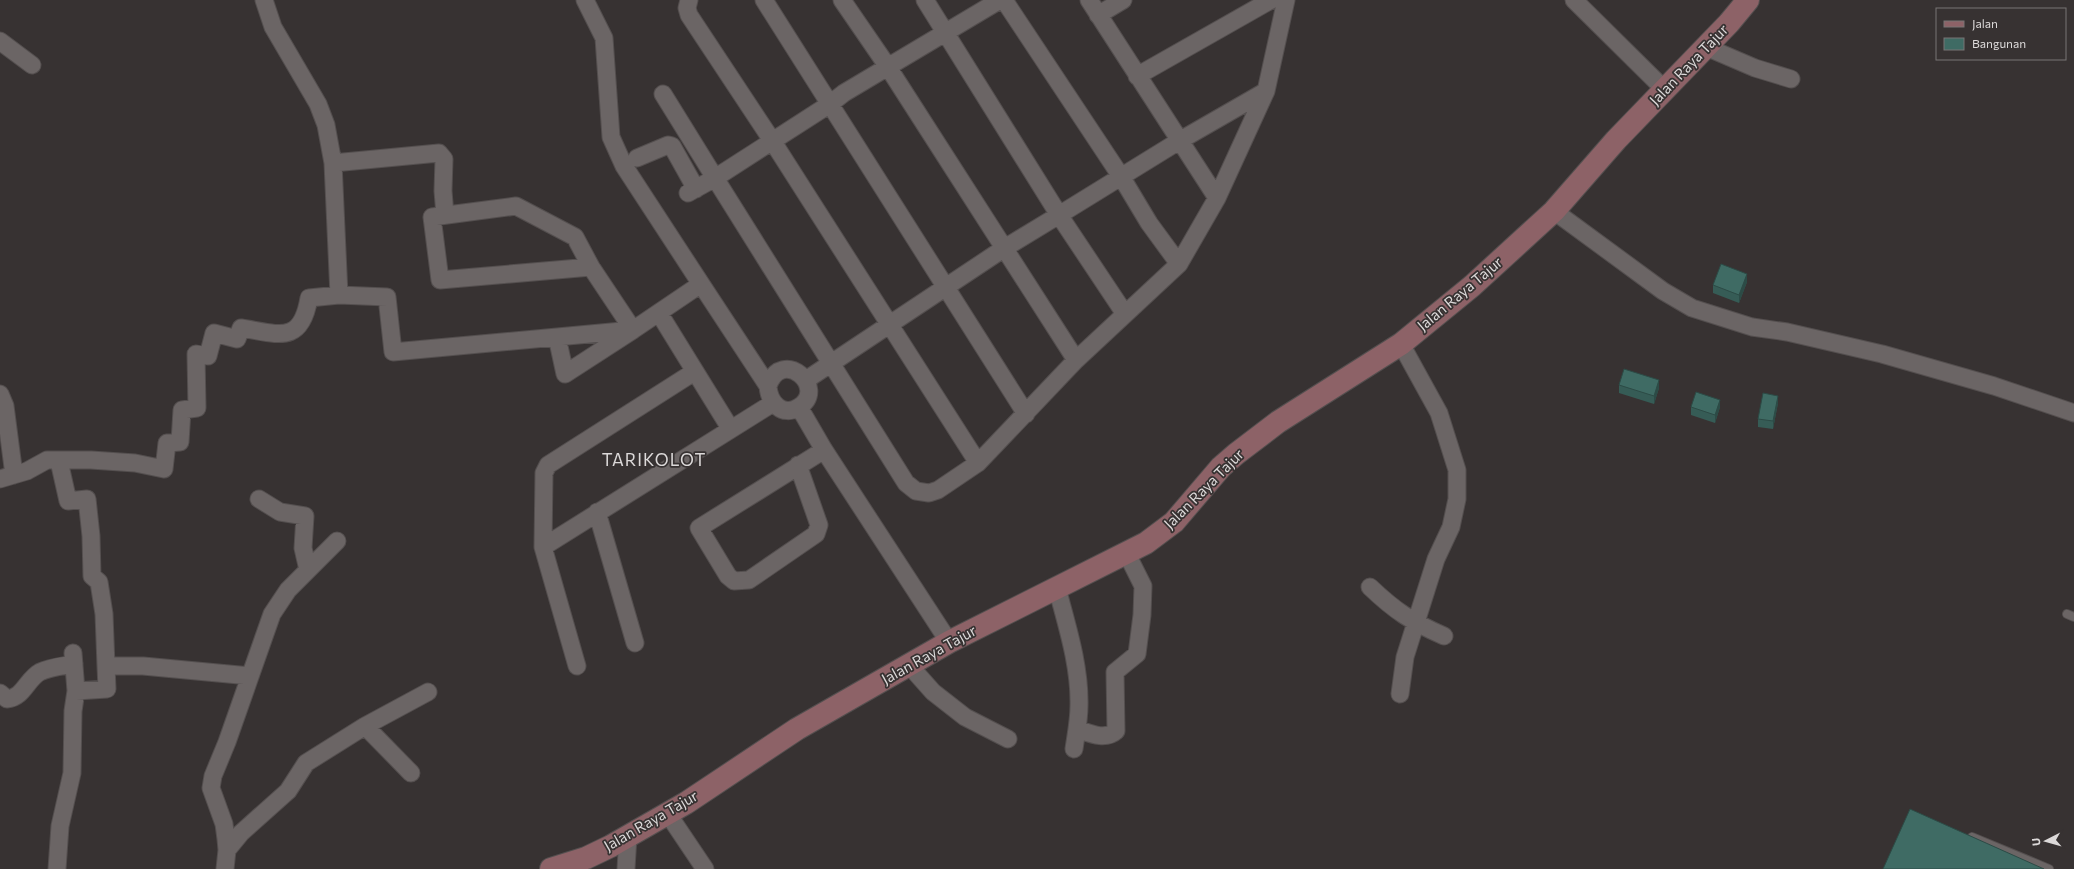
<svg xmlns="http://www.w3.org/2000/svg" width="2074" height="869" font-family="Commissioner,sans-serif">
	<rect width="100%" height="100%" fill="#373232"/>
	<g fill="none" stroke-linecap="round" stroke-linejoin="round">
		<!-- service casing -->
		<g stroke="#544f4f" stroke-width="10">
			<path id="service" d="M2067,614l7,3
				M1972,837l77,32"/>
		</g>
		<!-- minor casing -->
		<g stroke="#544f4f" stroke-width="19">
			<path id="minor" d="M264,0l9,27 45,77 8,21 7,38 6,132
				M585,0l19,38 7,99 13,29 77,118
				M689,0l-2,8 2,7 84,127 205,321
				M764,0l262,414
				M842,0l46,67 188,293
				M925,0l134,215 120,-74 87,-50
				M1000,0l-156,93 -14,11 -115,74 191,305 10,8 13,2 9,-3 40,-27 98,-103 103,-96
				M1004,0l118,178 27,45 30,41 38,-66 49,-107 20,-91
				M1089,0l128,198
				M1574,0l91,90
				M1098,15l25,-15
				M0,41l32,24
				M1706,47l49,21 36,11
				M1137,76l134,-76
				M663,94l52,84 -27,15
				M637,158l31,-13 4,1 24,43
				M333,163l106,-10 5,6 -1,32 2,24
				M1554,211l109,80 29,17 60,19 35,5 95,22 112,32 80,27
				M659,313l71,115
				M557,337l8,37 68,-44 -42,-63 -16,-30 -59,-31 -84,11 8,63 151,-13
				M806,380l197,-131 56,-34 66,99
				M0,394l5,12 9,69
				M799,407l25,43 125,192
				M59,461l9,40 19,-2 4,37 1,40 7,6 5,32 2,52h37l107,10
				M798,465l21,60 -3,9 -67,46 -15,1 -6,-5 -29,-48 125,-78
				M0,479l27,-8 20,-11h44l44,3 29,6 3,-26 13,-1 2,-32 15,-2 -1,-54 12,2 6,-23 23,6 4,-11c38,6 60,17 68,-30l30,-3 48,2 6,55 240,-22 68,-46 67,102c1,16 14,32 31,21 30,-19 -17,-61 -31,-21
				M259,499l21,13 25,4 -2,32 5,22
				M597,512l38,131
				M543,547l230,-144
				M1370,587c25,24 42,35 74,49
				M1057,588c10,38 23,78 22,118 0,14 -3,29 -5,43
				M909,665l24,27 32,25 43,22
				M577,666l-34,-119 1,-74 4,-8 146,-93
				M76,691l31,-2 -1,-23
				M0,693l7,6c16,-1 20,-20 33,-27 10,-5 23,-6 34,-8
				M1400,694l5,-37 31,-98 15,-32 6,-28v-29l-18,-57 -38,-69
				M365,726l46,47
				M1077,729c12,4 28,12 39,2l-1,-59 22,-18 5,-39 1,-29 -16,-32
				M668,814l37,55
				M227,850l14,-17 47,-42 18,-28 59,-37 63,-34
				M57,869l3,-43 12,-53 1,-62 3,-20 -3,-38
				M225,869l2,-19 -1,-11 -2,-15 -13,-36 2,-12 14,-34 45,-128 16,-24 49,-49
				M626,869l2,-33"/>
		</g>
		<!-- secondary casing -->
		<g stroke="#544f4f" stroke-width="24">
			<path id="secondary" d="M551,869l35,-11 25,-12 75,-43 111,-74 152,-87 197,-99 28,-21 47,-55 15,-13 42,-32 123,-78 71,-58 82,-75 62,-71 113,-117 19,-23"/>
		</g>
		<!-- service -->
		<use href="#service" stroke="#6b6565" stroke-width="8"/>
		<!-- minor -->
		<use href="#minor" stroke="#6b6565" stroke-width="17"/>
		<!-- secondary -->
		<use href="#secondary" stroke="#8d6267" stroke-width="22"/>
	</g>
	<!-- wall -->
	<path fill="#365c56" d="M1747,282l-8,21 -26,-10v-8z
		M1619,385l40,3 -5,16 -35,-11z
		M1778,403l-5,26 -15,-2v-8z
		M1691,407h29l-5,16 -24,-8z"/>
	<!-- shaded-wall -->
	<path fill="#2c4b46" d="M1747,274v8l-8,21v-8z
		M1659,380v8l-5,16v-8z
		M1778,396v7l-5,26v-8z
		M1720,400v7l-5,16v-8z"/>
	<!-- building -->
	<path fill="#3f6b64" stroke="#2c4b46" d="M1721,264l26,10 -8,21 -26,-10z
		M1624,369l35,11 -5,16 -35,-11z
		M1696,392l24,8 -5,15 -24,-8z
		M1763,393l15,3 -5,25 -15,-2z
		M1910,809l134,60h-161z"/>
	<g text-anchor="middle" stroke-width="3.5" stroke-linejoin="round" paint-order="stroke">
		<!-- street labels -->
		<g font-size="15" fill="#dcd9d9" stroke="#373232">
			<text transform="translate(1689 65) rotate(-46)" y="5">Jalan Raya Tajur</text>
			<text transform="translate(1460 294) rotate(-40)" y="5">Jalan Raya Tajur</text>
			<text transform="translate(1204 489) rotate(-45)" y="5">Jalan Raya Tajur</text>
			<text transform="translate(929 655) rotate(-29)" y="5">Jalan Raya Tajur</text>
			<text transform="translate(651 821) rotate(-30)" y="5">Jalan Raya Tajur</text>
		</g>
		<!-- quarter labels -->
		<g font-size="17" letter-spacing="1" fill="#dcd9d9" stroke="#373232">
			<text x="654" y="466">TARIKOLOT</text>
		</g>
	</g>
	<!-- legend -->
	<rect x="1936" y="8" width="130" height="52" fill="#373232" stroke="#797575"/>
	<rect x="1944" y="21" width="20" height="6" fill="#8d6267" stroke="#797575"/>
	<text x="1972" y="28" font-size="12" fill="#dcd9d9">Jalan</text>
	<rect x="1944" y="38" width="20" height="12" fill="#3f6b64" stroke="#797575"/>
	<text x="1972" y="48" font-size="12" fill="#dcd9d9">Bangunan</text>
	<!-- north arrow -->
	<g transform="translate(2046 841) rotate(264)" stroke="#373232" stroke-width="3" paint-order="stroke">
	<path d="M0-3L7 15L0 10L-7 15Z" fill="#dcd9d9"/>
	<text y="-6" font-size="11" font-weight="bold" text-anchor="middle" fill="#dcd9d9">U</text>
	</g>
</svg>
